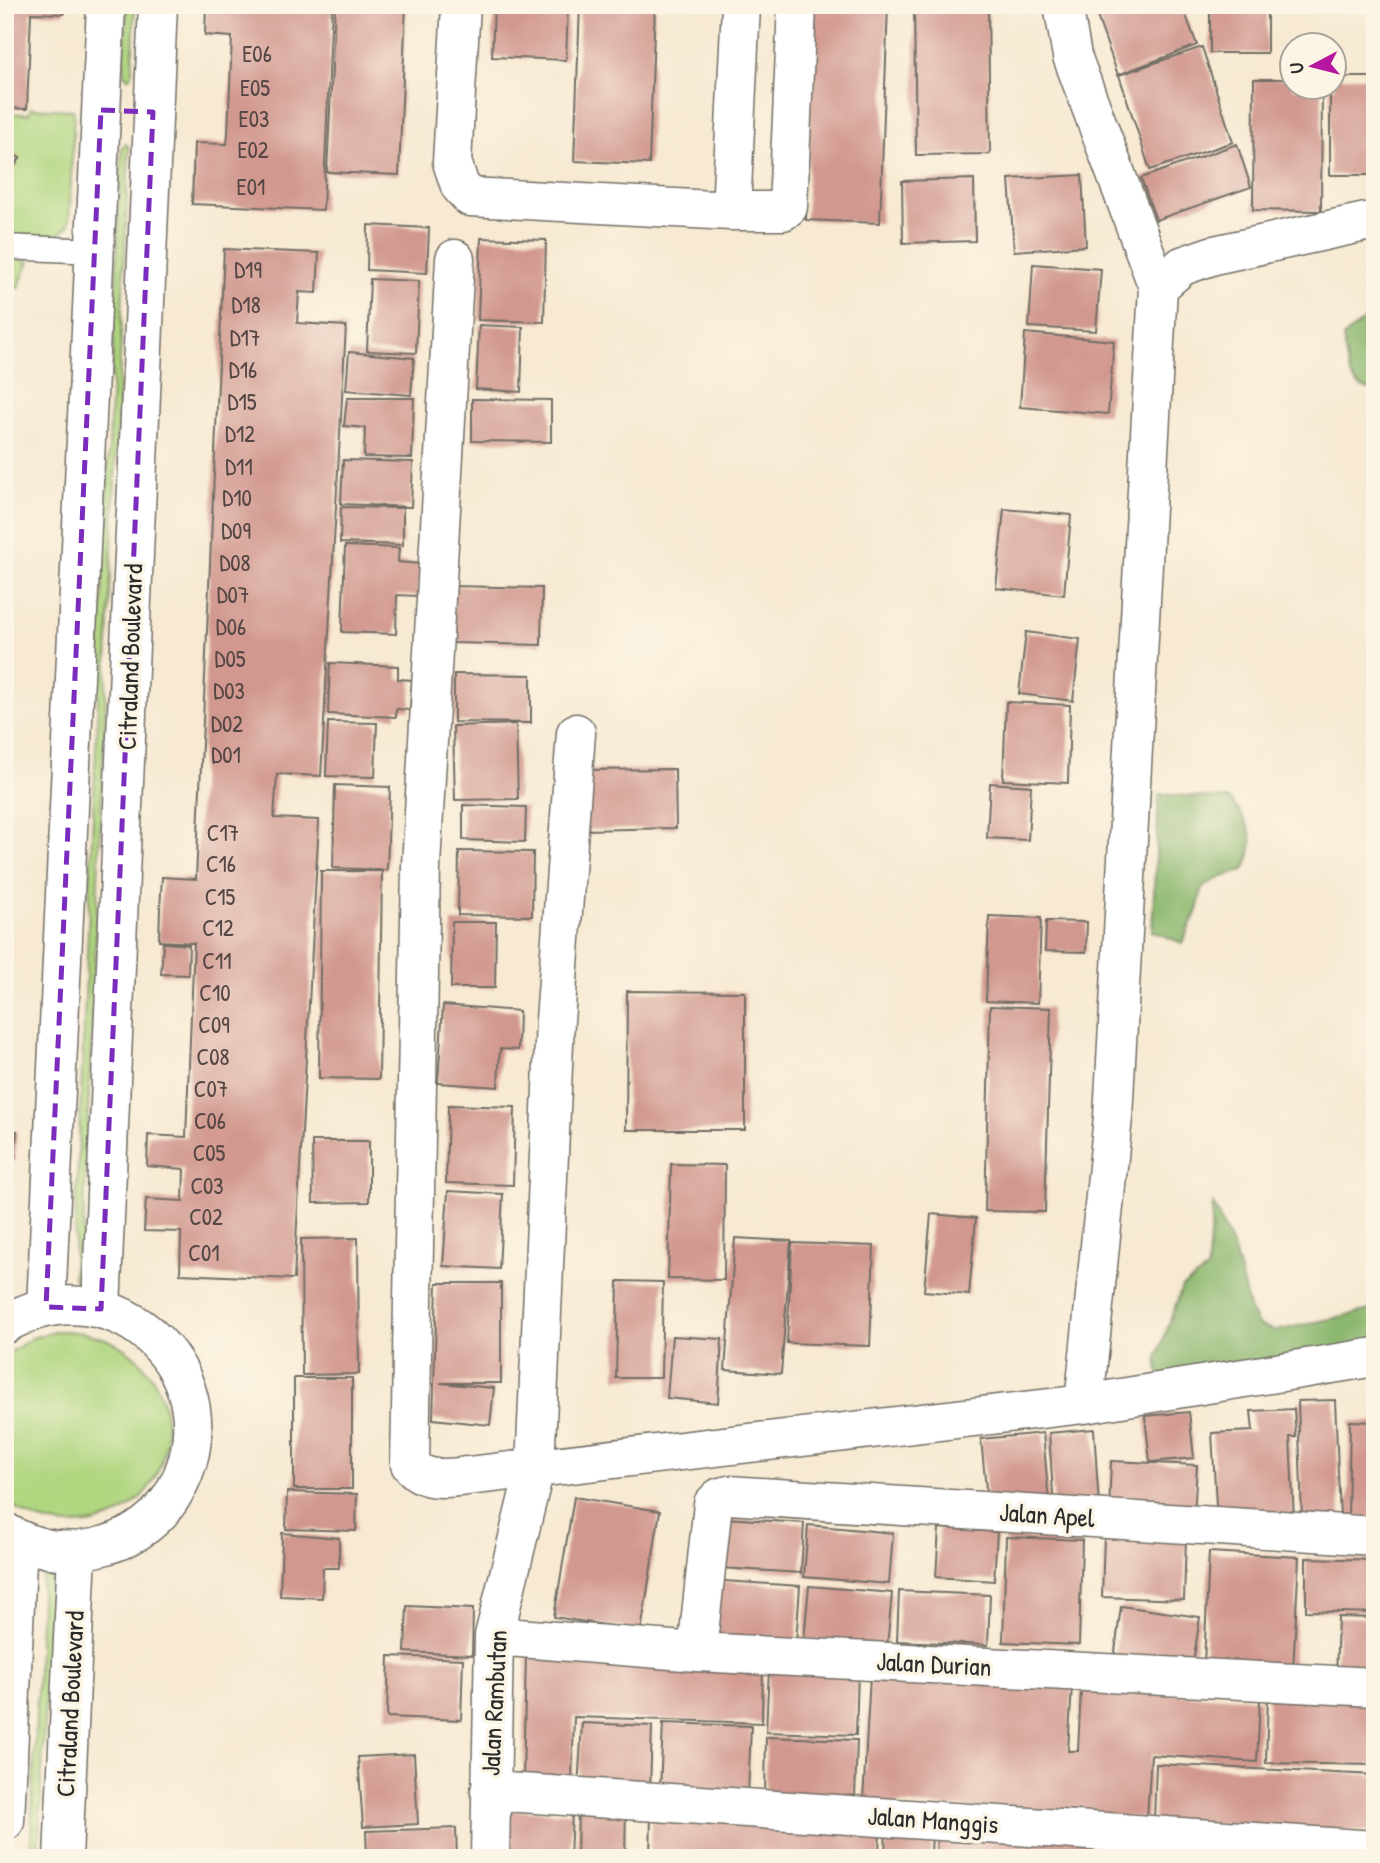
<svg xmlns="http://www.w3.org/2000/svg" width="1380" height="1863" font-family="'Patrick Hand',sans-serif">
	<rect width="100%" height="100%" fill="#fcf5e5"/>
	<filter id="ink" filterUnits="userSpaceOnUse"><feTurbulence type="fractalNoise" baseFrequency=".0143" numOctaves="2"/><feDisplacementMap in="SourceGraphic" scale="14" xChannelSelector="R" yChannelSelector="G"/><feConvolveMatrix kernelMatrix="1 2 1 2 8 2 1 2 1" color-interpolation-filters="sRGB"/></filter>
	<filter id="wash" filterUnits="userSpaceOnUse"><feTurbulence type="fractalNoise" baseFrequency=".00686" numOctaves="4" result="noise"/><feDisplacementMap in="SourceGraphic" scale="28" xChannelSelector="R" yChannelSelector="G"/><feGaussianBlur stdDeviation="1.57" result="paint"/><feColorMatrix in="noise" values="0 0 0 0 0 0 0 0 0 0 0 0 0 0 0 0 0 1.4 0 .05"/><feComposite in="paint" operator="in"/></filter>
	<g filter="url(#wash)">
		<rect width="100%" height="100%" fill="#f7e9d2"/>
		<!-- green -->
		<path fill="#b0d680" stroke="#6e8056" stroke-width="2" d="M127,5h8l-3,70 -4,3 -4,-4z
			M31,108l42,2 1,3 -5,112 -14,13h-50v-125l24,1z
			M126,144l3,4 -48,1130 -5,3 -3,-3 49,-1131z
			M5,256l24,5 -11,27h-13z
			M57,1331c147,-1 140,193 16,194 -25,0 -49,-8 -68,-26v-143l27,-18z
			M48,1572l3,4 -13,282h-8l12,-282z"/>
		<!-- forest -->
		<path fill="#8cb76e" stroke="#5c714c" stroke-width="2" d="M1367,317h8v73c-28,0 -28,-29 -32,-52z
			M1159,794l70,5c21,24 30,41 15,71l-25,8 -17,10 -5,23 -15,32 -30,-12z
			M1213,1204l21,46 15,58 9,17 18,6 99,-22v34l-215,37 -3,-22 25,-71 25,-17z"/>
		<g id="blocks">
			<!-- building -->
			<path fill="#d1988f" d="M5,5h60l-1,9 -33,-1 -4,96 -22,-1z
				M206,5h126l-9,205 -131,-6 2,-61 33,1 1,-11 4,-96 -27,-2z
				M335,5h71l-7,170 -72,-3z
				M494,5h74l-2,55 -74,-3z
				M580,5h75l-6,159 -75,-3z
				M814,5h74l-8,218 -74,-3z
				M1093,5h89l15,40 -79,30z
				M1210,5h57v48h-57z
				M914,6h74l2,148 -74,1z
				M1202,47l31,95 -83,28 -31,-95z
				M1334,77h41v98h-45v-87h4z
				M1254,79h38v9h30l-1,123 -68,-1z
				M1237,144l14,43 -95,33 -15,-42z
				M5,148l15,10 -15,24z
				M1082,175l4,71 -72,5 -5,-72z
				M974,179l1,62 -72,2 -1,-62z
				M368,225l61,3 -2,45 -60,-3z
				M481,238l65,2 -2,82 -66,-2z
				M224,249l95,4 -2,40 -18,-1 -2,31 49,3 -25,450 -44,-2 -3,44 45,2 -25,459 -114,-5 1,-42 -37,-1 2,-32 37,2 1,-32 -37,-3 1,-31 38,2 8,-194 -35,-2 1,-32 2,-32 34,2z
				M1033,264l68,5 -5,62 -67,-4z
				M370,279l49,2 -3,72 -49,-2z
				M5,302h8l-5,157h-3z
				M479,325l44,2 -2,65 -45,-3z
				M1025,333l89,8 -6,73 -88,-7z
				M349,352l65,6 -3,37 -65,-5z
				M347,398h67l-2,60 -48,-1 1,-29 -21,-2z
				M472,399l79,1v42l-79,-1z
				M343,460l70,2 -2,45 -70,-3z
				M341,507l62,1v37l-63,-2z
				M1004,509l67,6 -7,80 -68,-7z
				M345,546l54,2 -1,14 23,2 -3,32 -21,-1 -1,39 -54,-2z
				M454,586l88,2 -1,57 -88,-2z
				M1026,632l54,7 -7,62 -54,-7z
				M330,663l68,3v13l14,1 -2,30 -14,-1v8l-68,-3z
				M454,674l77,1v48l-77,-1z
				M1006,702l64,3 -2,78 -65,-3z
				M328,722l49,1 -2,54 -49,-1z
				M516,724l2,75 -63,1 -2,-74z
				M675,769l1,59 -93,2 -1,-60z
				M990,783l41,3 -3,54 -41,-2z
				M335,785l55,2 -3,83 -54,-2z
				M463,805l63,2 -1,35 -62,-2z
				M459,851l74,1 -1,64 -74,-1z
				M321,871h61l-3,208 -60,-1z
				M989,916l52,2 -3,85 -52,-2z
				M1046,921l41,1 -1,30 -41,-1z
				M452,922h44l-1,66h-44z
				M163,943l26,2 -1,30 -27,-1z
				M627,991l118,1v138h-119z
				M443,1005l76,6 -1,39 -18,-1 -2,38 -60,-4z
				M990,1006l61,2 -6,204 -60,-1z
				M448,1105l67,2 -2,78 -67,-2z
				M5,1131h12l-2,29h-10z
				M312,1141h57v61l-56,1z
				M671,1164l54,1 -1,115 -56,-1z
				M448,1191l55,3 -4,75 -56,-3z
				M931,1214l45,4 -7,77 -45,-4z
				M358,1238l1,136 -57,1 -1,-136z
				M735,1238l56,3 -10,133 -56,-4z
				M792,1243l82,3 -4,100 -83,-3z
				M618,1281l45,1 -2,96h-45z
				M437,1283h64v100h-61l54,5 -4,37 -57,-6z
				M672,1336l50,3 -4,64 -51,-5z
				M294,1378h58v111h-58z
				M1335,1400l5,117 -38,2 -4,-118z
				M1294,1409l2,28h-6l4,82 -77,3 -5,-89 41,-2 -2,-20z
				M1189,1412l5,46 -44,4 -5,-46z
				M1350,1421l25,1v96l-27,-1z
				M1094,1429l5,77 -45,3 -5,-76z
				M1043,1433l6,70 -61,6 -7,-70z
				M1111,1461l86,4 -3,53 -85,-5z
				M287,1492l70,2 -1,37 -70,-2z
				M574,1497l86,14 -19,120 -87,-14z
				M724,1518l80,5 -3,50 -80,-5z
				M808,1525l85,8 -4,51 -85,-7z
				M939,1528l58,4 -3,49 -58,-4z
				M282,1533l57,5v30h-16l-1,30 -42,-2z
				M1104,1536l82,2 -2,62 -82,-3z
				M1006,1537l76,3 -3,105 -76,-3z
				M1209,1552l90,5 -6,113 -89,-5z
				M1306,1558l69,2v53l-69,-2z
				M710,1580l90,6 -4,57 -89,-5z
				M809,1586l83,7 -5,54 -83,-8z
				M899,1591l91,4 -2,50 -91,-4z
				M407,1606l66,3 -1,46 -67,-3z
				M1121,1606l79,11 -8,53 -78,-11z
				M1338,1617l37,1v62l-39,-1z
				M389,1656l74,3 -2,61 -74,-3z
				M526,1656l237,7 -1,60 -188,-6 -2,64 -49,-2z
				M769,1668l89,4 -2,63 -90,-3z
				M870,1675l202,11 -4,65h10l3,-62 179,10 -3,63 -106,-7 -4,63 -284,-16z
				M1268,1693l107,3v69l-109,-2z
				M582,1723l70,3 -2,66 -72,-4z
				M663,1723l88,3 -3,69 -88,-4z
				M766,1737l91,3 -2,57 -90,-2z
				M414,1754l4,70 -55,3 -5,-70z
				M1156,1764l219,11v57l-221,-11z
				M578,1807l48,1 -1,50h-48z
				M508,1810l64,3 -2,45h-64z
				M651,1816l229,8 -1,34h-229z
				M886,1824l46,1 -1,33h-46z
				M456,1828l1,30h-90l-1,-27z
				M937,1833l206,8 -1,17h-206z"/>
		</g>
	</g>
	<g filter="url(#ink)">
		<use href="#blocks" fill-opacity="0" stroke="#726e65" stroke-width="2"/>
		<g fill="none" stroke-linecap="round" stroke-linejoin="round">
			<!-- lane casing -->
			<g stroke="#726e65" stroke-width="27">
				<path id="lane" d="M5,247l90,4"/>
			</g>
			<!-- street casing -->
			<g stroke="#726e65" stroke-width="41">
				<path id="street" d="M461,5l-9,157 8,24 10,11 261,14h52l5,-4 9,-202
					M1063,5l9,51 86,231
					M731,211l10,-206
					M455,259l-34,607 -11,598c15,19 36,14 58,12l616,-72 291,-47
					M46,1307l60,-1302
					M101,1309l57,-1304
					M5,1324c112,-66 233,55 170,167 -14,26 -40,46 -69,54 -36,11 -69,6 -101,-13
					M1084,1404l29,-287 45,-830 24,-21 32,-11 161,-35
					M494,1636l203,16 678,35
					M697,1652l16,-148 7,-7 9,-2 646,41
					M490,1791l885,59
					M5,1821l13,-282
					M63,1858l14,-307
					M490,1858l4,-222 41,-168 20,-447 21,-288"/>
			</g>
			<!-- lane -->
			<use href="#lane" stroke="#fff" stroke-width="24"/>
			<!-- street -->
			<use href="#street" stroke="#fff" stroke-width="38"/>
		</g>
	</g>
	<!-- marked area -->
	<path fill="none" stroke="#7b2cbf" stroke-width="5" stroke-dasharray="14 9" stroke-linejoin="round" d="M101,110l52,2 -52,1197 -55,-2z"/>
	<g text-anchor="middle" stroke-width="7" stroke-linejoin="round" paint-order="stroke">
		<!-- number labels -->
		<g font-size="23" fill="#544644">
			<text x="257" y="62">E06</text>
			<text x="255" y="96">E05</text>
			<text x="254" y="127">E03</text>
			<text x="253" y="158">E02</text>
			<text x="251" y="195">E01</text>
			<text x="248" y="278">D19</text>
			<text x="246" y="313">D18</text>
			<text x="245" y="346">D17</text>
			<text x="243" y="378">D16</text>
			<text x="242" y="410">D15</text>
			<text x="240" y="442">D12</text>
			<text x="239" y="475">D11</text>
			<text x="237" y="506">D10</text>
			<text x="236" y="539">D09</text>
			<text x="235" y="571">D08</text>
			<text x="233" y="603">D07</text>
			<text x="231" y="635">D06</text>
			<text x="230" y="667">D05</text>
			<text x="229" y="699">D03</text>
			<text x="227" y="732">D02</text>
			<text x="226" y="763">D01</text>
			<text x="223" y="841">C17</text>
			<text x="221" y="872">C16</text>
			<text x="220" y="905">C15</text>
			<text x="218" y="936">C12</text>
			<text x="217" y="969">C11</text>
			<text x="215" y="1001">C10</text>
			<text x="214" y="1033">C09</text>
			<text x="213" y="1065">C08</text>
			<text x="211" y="1097">C07</text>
			<text x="210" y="1129">C06</text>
			<text x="209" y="1161">C05</text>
			<text x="207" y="1194">C03</text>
			<text x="206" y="1225">C02</text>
			<text x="204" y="1261">C01</text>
		</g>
		<!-- street labels -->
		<g font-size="26" fill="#2b2b2b" stroke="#fcf5e5">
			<text transform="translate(130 657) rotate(-88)" y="9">Citraland Boulevard</text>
			<text transform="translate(1047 1515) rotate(4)" y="9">Jalan Apel</text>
			<text transform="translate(934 1664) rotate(3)" y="9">Jalan Durian</text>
			<text transform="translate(494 1703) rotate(-87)" y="9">Jalan Rambutan</text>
			<text transform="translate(70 1704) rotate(-87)" y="9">Citraland Boulevard</text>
			<text transform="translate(933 1820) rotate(4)" y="9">Jalan Manggis</text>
		</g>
	</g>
	<!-- margin -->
	<rect width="1380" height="1863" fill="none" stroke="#fcf5e5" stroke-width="28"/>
	<!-- north arrow -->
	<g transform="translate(1313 66) rotate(263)"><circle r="33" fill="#fcf5e5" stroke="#a8a49b" stroke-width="2"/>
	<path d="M0-5L12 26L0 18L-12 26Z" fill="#b5179e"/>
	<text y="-10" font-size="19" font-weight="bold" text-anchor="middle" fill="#2b2b2b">U</text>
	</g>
</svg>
